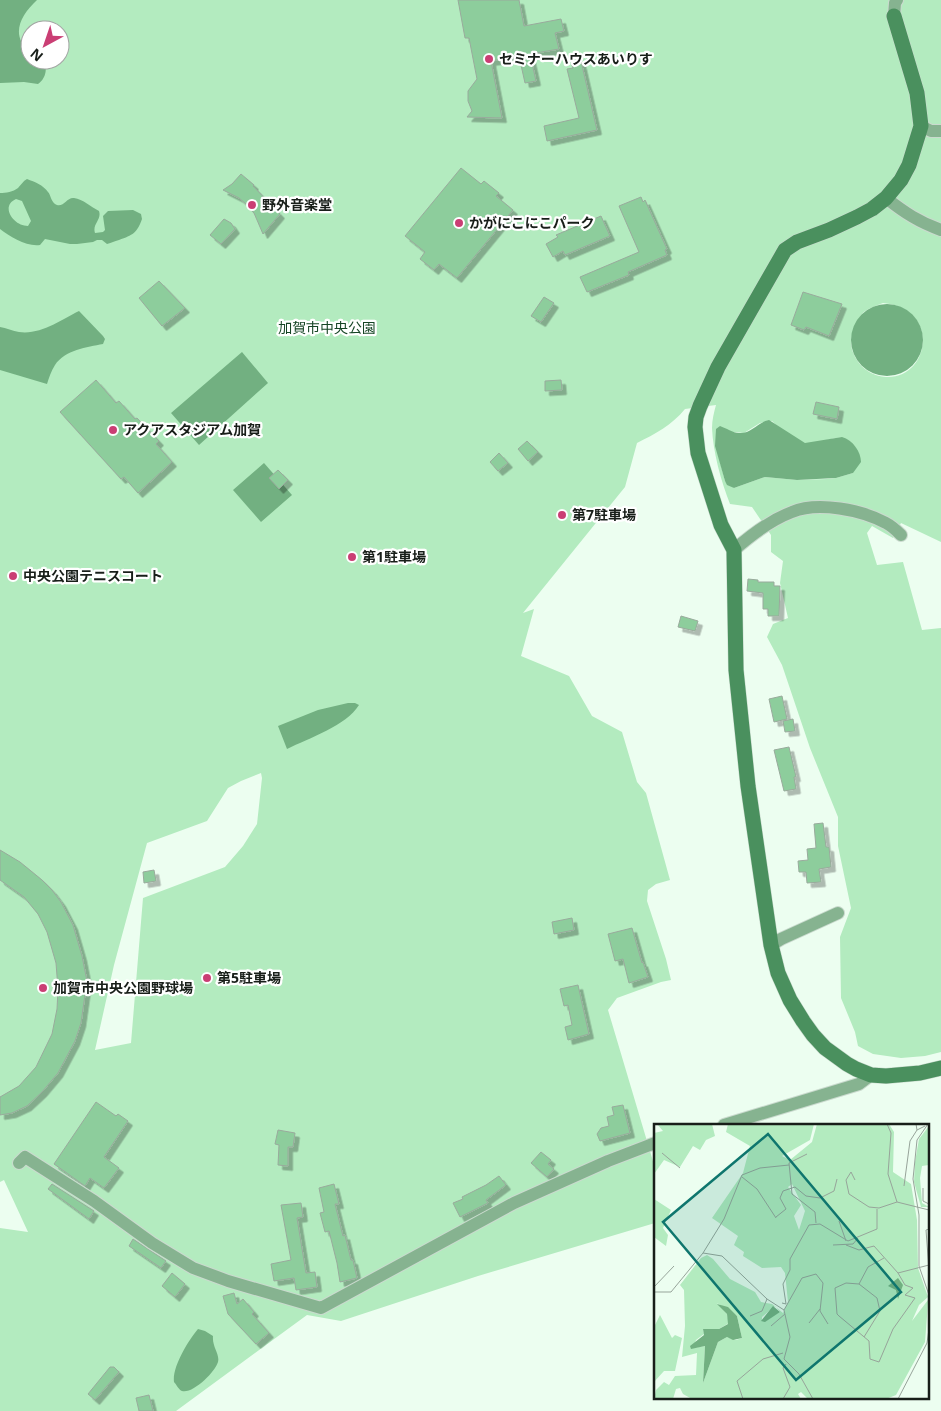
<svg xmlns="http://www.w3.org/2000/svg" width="941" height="1411" font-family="'Open Sans','Noto Sans JP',sans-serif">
	<defs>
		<filter id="shadow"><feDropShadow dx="4.5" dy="4.5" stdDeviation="0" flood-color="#0004"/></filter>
	</defs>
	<rect width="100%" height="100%" fill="#ecfef0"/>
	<!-- green -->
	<path fill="#b3ebbf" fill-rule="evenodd" d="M0,0h941v542l-40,-19 -8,15 -21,-12 -5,7 10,32 26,-3 19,68 19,-2v424l-16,4 -24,2 -28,-4 -15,-8 -3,-14 -14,-34 -1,-61 11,-29 -13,-62v-29l-28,-69 -28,-83 -15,-28 6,-13 15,-6 -8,-35 3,-22 -12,-9v-17l-19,-28 -22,-3c-9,-23 -17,-52 -18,-76 0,-8 2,-16 4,-23l-31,4c-13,16 -30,25 -48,34l-12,44 -102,126 11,-4 -13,47 48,20 23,40 30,16 15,50 9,11 24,87 -14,4 -8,6 -1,11 19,58 5,21 -10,2 -44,16 -9,12 47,158v55l-177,53 -137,45 -34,-6 -131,96h-176v-183l28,4 -24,-52 -4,2zM30,30h30v30h-30zM883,303c58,5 47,76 3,74 -11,-1 -20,-5 -27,-14 -10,-14 -10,-24 -3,-39 2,-3 4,-8 6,-10 5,-6 14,-8 21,-11zM772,421c6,6 25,21 33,22 20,4 35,-17 51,5l-3,25 -17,5 -9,1 -30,1 -32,-3 -31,11 -9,-7 -7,-27 16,-22 10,1 16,-10zM261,773l1,5 -5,46 -14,22 -18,21 -82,31 -12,145 -36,7 19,-85 33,-122 60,-22 21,-33 13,-7z"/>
	<!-- water -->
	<path fill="#72b081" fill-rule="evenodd" d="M0,0h37c-17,16 -27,35 -7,53v7c3,0 6,-1 9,0 11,4 7,19 -1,24l-14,-2 -24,1z
		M27,179c8,3 16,6 21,13 3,3 3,11 9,13 7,2 10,-8 17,-7 9,1 17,9 25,13 3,9 -7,13 -4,22l8,-1 2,-2 -2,-14 5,-5 25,-1 8,4 1,5c-5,14 -9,16 -23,21 -5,1 -7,3 -12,4l-5,-4h-5l-4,2 -16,2h-7l-25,-5 -5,6c-13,2 -30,-8 -40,-16v-36c6,0 13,-1 18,-5 3,-3 5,-7 9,-9zM16,199l6,2 9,20 -3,5c-15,0 -28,-20 -12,-27z
		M851 340a36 36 0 1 1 72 0a36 36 0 1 1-72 0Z
		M79,311l24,25 2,3 -2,5c-16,3 -38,6 -48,21 -4,6 -6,13 -8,19l-47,-14v-43c6,1 13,4 19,5 22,3 42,-12 60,-21z
		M242,352l26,31 -69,62 -28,-32z
		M769,420l36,23 37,-6c11,3 19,15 19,25l-8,11 -17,5 -39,2 -32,-3 -31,11 -7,-3 -2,-4 -10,-35 1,-17 4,-3c6,2 13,7 19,7 12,1 19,-11 30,-13z
		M264,463l28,32 -31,27 -28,-32z
		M348,703h7l4,2c-13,21 -50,33 -72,44l-9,-23 40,-16z
		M198,1329l7,2 8,5c-1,11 7,18 5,26 -3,10 -25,32 -36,29 -3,-1 -6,-7 -8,-9 -2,-15 14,-41 24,-53z"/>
	<!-- building -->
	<path fill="#8dcd9c" stroke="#99aa9c" filter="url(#shadow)" d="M458,0h61l5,26 37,-7 3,12 -9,2 4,16 -29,5 6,27 -11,2 -6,-27 -28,5 11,57 -35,-1 5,-6 -4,-10v-10l9,-12 -8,-41h-4z
		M581,61l16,69 -50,11 -3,-15 35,-8 -12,-49 6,-1 -2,-5z
		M461,168l20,16 3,-3 15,12 -3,3 17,14 -56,68 -18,-14 -5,6 -14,-11 5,-7 -20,-16z
		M241,174l13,11 -1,1 27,28 -17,20 -9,-21 -8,-9 -7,-6 -16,-8 9,-6z
		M641,197l2,5 2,-2 22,49 -2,1 2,5 -39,17 1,3 -42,17 -7,-15 59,-25 -20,-46z
		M601,216l9,20 -45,19 -2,-4 -10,6 -7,-13 12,-7 -2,-2z
		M224,219l7,4 4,6 -14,15 -11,-9z
		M159,281l26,27 -23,18 -23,-28z
		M803,292l39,12 -13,32 -23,-9 -2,3 -13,-5z
		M544,297l10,6 -13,19 -10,-6z
		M96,380l20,23 3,-2 16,18 2,-1 22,23 -3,3 16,18 -34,31 -14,-16 -3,2 -61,-67z
		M561,380l1,10 -17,1v-10z
		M816,402l23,5 -2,12 -24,-5z
		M527,441l11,11 -10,9 -10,-12z
		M499,453l9,10 -10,8 -8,-9z
		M278,470l10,10 -9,9 -10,-11z
		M748,579l10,1v2h16v4h6l-1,30h-11v-7h-5v-16l-16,-2z
		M681,616l17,5 -3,10 -17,-4z
		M782,696l5,23 -13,3 -5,-23z
		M793,719l2,12 -10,1 -2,-11z
		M789,747l7,30h-2l2,12 -12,2 -10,-41z
		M823,823l3,24h3l2,20 -12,2 2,13 -14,1 -1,-11h-7l-1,-11 10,-1 -1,-11 9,-1 -2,-24z
		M0,850l20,12 22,18 10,10 9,12 12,23 9,31 5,25 -6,42 -6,18 -17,32 -16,19 -15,14 -15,7 -12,2v-18l19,-11 17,-19 16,-33 5,-25 1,-20 -2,-26 -9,-31 -9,-18 -14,-17 -24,-17z
		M154,870l2,11 -12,2 -1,-11z
		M572,918l2,12 -20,4 -2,-12z
		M632,928l10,35 1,-1 5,15 -19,6 -6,-24 -8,2 -7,-27z
		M578,985l11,49 -21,6 -3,-13 7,-2 -4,-20 -4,1 -4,-17z
		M96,1102l20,14 2,-2 10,7 -24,36 15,11 -15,20 -14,-10 -5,8 -31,-22z
		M623,1105l7,28 -30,8 -3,-7 4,-6 8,-2 -2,-9 7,-2 -2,-8z
		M278,1130l17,3 -2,14h-5v19l-10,-1 1,-20 -4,-1z
		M541,1152l10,8 -3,4 6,5 -7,8 -16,-14z
		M499,1176l7,9 -20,15 2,3 -28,14 -7,-14 10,-4 -1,-2 24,-12z
		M52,1184l42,27 -5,8 -41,-30z
		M334,1184l5,20h-4l8,32 2,-1 6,25h2l4,18 -17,4 -3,-19 -8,-32 -4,1 -5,-19 4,-1 -5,-24z
		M301,1203l2,14 -6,1 9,55 9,-1 2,15 -21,3 -2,-12 -20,3 -3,-17 20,-4 -10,-55z
		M133,1239l33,22 -5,7 -32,-22z
		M172,1273l13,11 -10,13 -13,-11z
		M234,1293l3,11 6,-5 11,13 -2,2 17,19 -13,11 -28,-30 -5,-18z
		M110,1367h4l5,5 -24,28 -7,-6z
		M149,1395l4,16h-14l-3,-13z"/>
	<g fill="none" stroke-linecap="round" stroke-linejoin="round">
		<!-- street casing -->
		<g stroke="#cadace" stroke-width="14">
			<path id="street" d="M894,16l1,-13 2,-3
				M921,126l10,5h10
				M886,198c19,15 33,24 55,32
				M734,550c17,-15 37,-30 58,-38 26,-11 70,-2 94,11 6,3 11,8 15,12
				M771,945l10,-6 57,-26
				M724,1125l135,-41 12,-9
				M19,1163l6,-6 69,44 58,42 41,25 35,13 93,27 193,-105 94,-42 47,-18"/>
		</g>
		<!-- secondary casing -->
		<g stroke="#cadace" stroke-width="16">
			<path id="secondary" d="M894,16l23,77 4,33 -12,39 -8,15 -15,18 -14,11 -15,8 -28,13 -32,12 -12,8 -67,117 -18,39 -4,11 -1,10 3,26 23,72 13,25 2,120 12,116 23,159 7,28 12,27 13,21 10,14 12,13 22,16 9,5 15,6 15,1 34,-3 21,-5"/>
		</g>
		<!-- street -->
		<use href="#street" stroke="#86b390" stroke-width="12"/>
		<!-- secondary -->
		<use href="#secondary" stroke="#4a905e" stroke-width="15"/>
	</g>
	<!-- markers -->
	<g fill="#ca3e74" stroke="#fff" stroke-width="2">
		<circle cx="489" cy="59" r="5"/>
		<circle cx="252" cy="205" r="5"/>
		<circle cx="459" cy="223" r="5"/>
		<circle cx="113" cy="430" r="5"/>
		<circle cx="562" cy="515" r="5"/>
		<circle cx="352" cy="557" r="5"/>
		<circle cx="13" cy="576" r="5"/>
		<circle cx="207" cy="978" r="5"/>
		<circle cx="43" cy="988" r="5"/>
	</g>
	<g text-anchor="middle" stroke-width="4.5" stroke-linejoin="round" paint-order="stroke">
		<!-- poi labels -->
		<g font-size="14" font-weight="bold" fill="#181e19" stroke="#fff" text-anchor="start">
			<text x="499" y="64">セミナーハウスあいりす</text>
			<text x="262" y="210">野外音楽堂</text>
			<text x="469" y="228">かがにこにこパーク</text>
			<text x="123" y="435">アクアスタジアム加賀</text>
			<text x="572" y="520">第7駐車場</text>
			<text x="362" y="562">第1駐車場</text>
			<text x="23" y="581">中央公園テニスコート</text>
			<text x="217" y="983">第5駐車場</text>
			<text x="53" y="993">加賀市中央公園野球場</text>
		</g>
		<!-- park labels -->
		<g font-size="14" fill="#164525" stroke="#fff">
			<text x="327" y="333">加賀市中央公園</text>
		</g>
	</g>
	<!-- overview -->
	<g transform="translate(654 1124)">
		<rect width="275" height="275" fill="#ecfef0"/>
		<path d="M3,0h55l3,12 -9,4 -6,10 -7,-4 -13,21 -16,-7 -10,14v-41l9,-2zM74,0h86l-4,16 -28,16 8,4 22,-18 5,-18h72l5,8 -1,40 18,12 6,36 1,48 10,29 -9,8 -7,16 16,-21v3l-3,39 -29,53 -10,4h-78l-7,-7 -3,2 3,5h-109l-9,-5 -3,-6 -4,1 -3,10h-19l2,-9 8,-8 5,3 6,-9 21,-1 1,-22 -15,4 3,-31 -1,-36 -4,-5 21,-27 6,-3 6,4 17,20 25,13 6,10 11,2 11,9 5,-11 -3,-29 -4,-6 -19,1 -19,-12 1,-4 -10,-7 4,-9 -26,-18 31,-45 7,-27 -24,-14zM138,60l13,27 -6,19 -5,-14 7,-11 -13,-18zM63,179l20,13 5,22 -6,2 -9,-3 -9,5 -15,41 2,-37 -12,2 3,-8 8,-6 -1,-5h16l10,-6 -2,-9zM121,182l5,6 -18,9v-4zM275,2v39l-7,1 -2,12 2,25 7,4h-8l-7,-25 1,-20 4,-23zM0,75l17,11 -8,18 5,7 -2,11 -12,-9zM6,191l12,23 3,-3 7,3 -7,33h-11l-10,11v-55z" fill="#b3ebbf" fill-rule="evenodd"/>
		<path d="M244,154l5,7 -5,14 -2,-9 -8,-4zM63,180l11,3 9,9 5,22 -9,2 -6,-3 -9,5 -15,41 2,-37 -14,3 -1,-3 14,-11 -1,-6h16l9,-5 -1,-10zM119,182l7,6 -15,10 -4,-1z" fill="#72b081"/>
		<path fill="none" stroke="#97a49a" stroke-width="1" d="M233,0l4,9 -3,41 9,28M262,0l1,6 8,-4M274,0l-11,16 -4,39 6,36v51l10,29M8,29l18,15M153,30l-18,9 3,31 23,18 1,11M88,53l15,12 19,29M201,56l-4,-8 -5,8 3,14 20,13 10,1 18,-6 32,8M250,62l6,-45 7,-11M269,64v13l6,3M122,93l10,-8 -6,-11 3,-7 12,-4 11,9 14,2 14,-7 3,-12M185,97l7,20M275,105l-3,1 3,40M179,121l20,-1 5,-6M192,121l13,5 15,-4 24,27M49,129l21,-34 18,-44 18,-7 29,-3M205,160l9,-17 16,-9M0,163l20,-21M0,168h17l32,-39 19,3 45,43 17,11 6,27 -6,22 15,15 14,25M128,179l4,1 -3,-20 7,-14v-11l19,-34 11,-1 28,17 29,-12v-20M130,186l18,-32 14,-4 7,9 -3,28 8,13M96,192l12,-5 5,-12M155,199l11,-14M117,202l14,-12M210,213l16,-26 -3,-13 -18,-14 -13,-1 -11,5 2,26 2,2 30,25 1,18 9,3 14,-33 22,-31 -10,-3 8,-7 -8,-3 -7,-12 31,-8M89,275l-6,-18 26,-22 20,-6M129,275l7,-12 -7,-19 3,-4M244,275l29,-56 2,-14"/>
		<path fill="#0f766e" fill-opacity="0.15" stroke="#0f766e" stroke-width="2.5" d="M114,10l133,158 -105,88 -133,-158z"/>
		<rect width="275" height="275" fill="none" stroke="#181e19" stroke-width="2.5"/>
	</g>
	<!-- north arrow -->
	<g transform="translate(45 45) rotate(220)"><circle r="24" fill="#ffffff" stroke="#a3a5a3"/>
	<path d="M0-4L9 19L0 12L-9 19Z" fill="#ca3e74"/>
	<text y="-8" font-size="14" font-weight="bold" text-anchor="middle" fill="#181e19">N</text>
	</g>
</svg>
